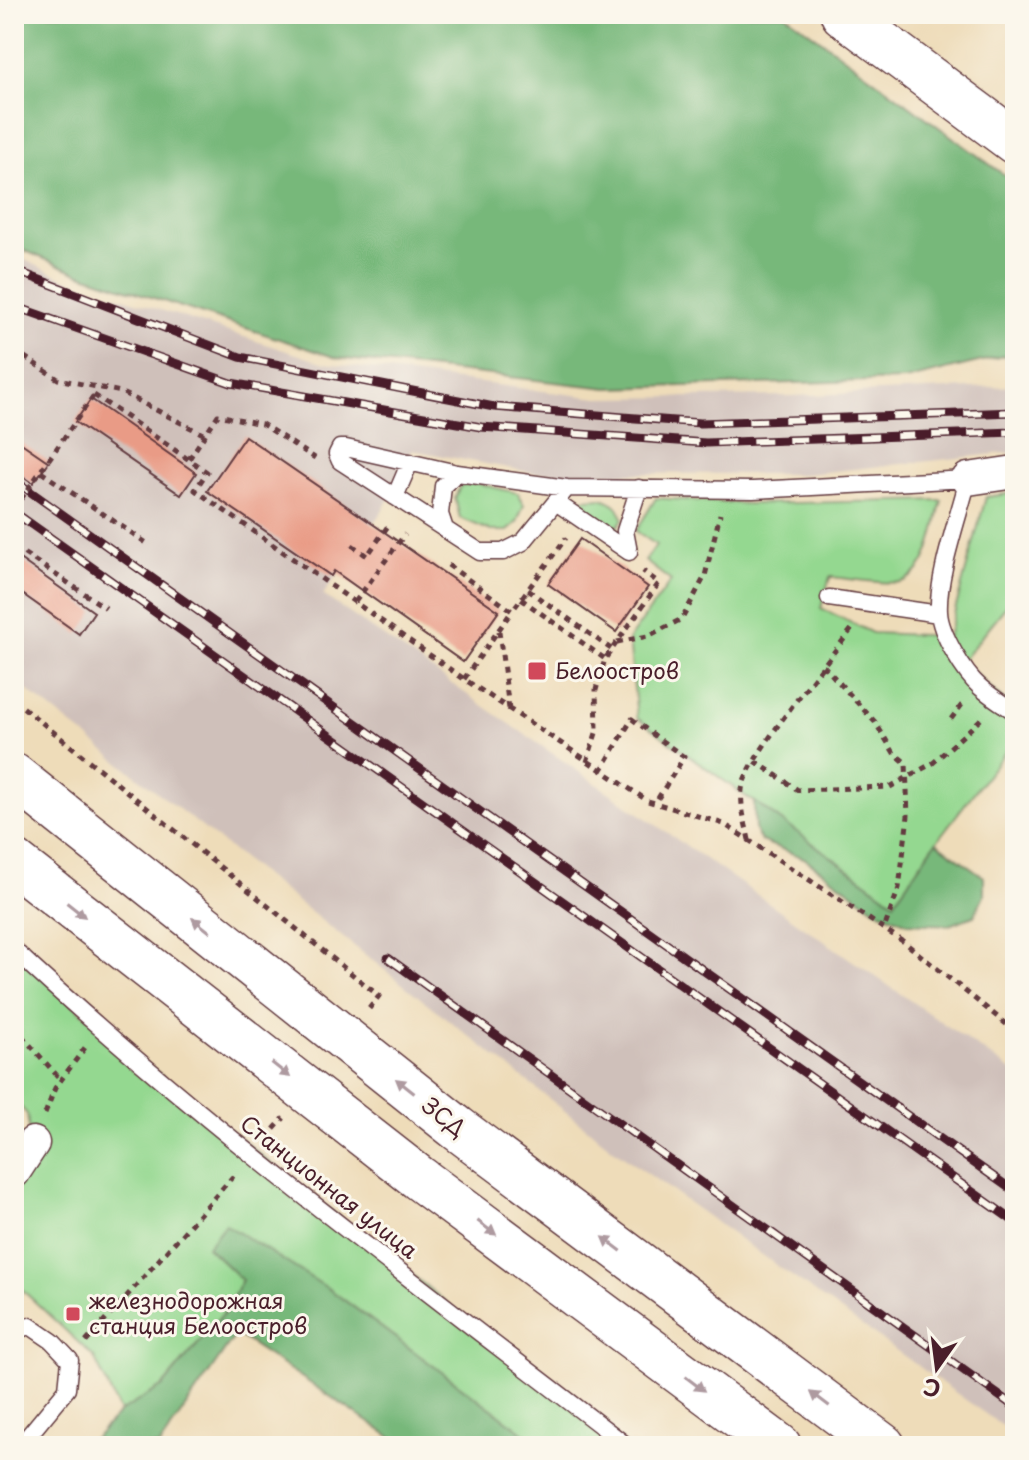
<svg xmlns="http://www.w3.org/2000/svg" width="1029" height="1460" font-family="'Playpen Sans',sans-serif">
	<rect width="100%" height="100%" fill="#fbf7ec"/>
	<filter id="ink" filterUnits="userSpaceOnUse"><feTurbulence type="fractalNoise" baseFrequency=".0125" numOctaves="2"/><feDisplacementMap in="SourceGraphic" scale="16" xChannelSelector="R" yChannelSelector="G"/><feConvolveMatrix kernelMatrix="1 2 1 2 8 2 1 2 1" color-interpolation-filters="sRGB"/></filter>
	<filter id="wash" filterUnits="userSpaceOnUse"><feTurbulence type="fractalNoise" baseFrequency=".006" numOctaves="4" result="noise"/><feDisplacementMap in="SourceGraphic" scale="32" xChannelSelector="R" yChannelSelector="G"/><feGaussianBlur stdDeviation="1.8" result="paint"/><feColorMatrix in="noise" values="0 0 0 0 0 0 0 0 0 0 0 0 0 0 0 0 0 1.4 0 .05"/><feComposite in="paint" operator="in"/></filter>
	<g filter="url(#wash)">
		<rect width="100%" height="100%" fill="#eedcb9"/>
		<!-- industrial -->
		<path fill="#cfc0ba" d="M14,255l54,25 256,83 274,35 194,-2 223,-10v66l-209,22 -271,-1 -123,-23 -28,58 -61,87 692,478v362l-399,-284 -602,-471z"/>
		<!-- green -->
		<path fill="#94d890" stroke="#6f7c5e" stroke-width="2" d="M475,483l43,10 6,12 -7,17 -9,9h-17l-31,-13 -5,-20 5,-12z
			M1015,493v102l-53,66 53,50v28l-79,103 -42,61 -257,-185 -8,-79 42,-58 -26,-20 11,-16 -20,-14 20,-33 92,6 194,-4c-7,25 -11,74 -42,82 -13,3 -54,-4 -70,-5l-9,31 51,25 76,3 38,-139z
			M602,498c13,5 17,7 21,21l-6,8h-10l-30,-21 5,-7z
			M14,949l65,61 548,436h-85l-213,-157 -122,-42 35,33 -15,29 -64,77 -43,26 -26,-55 -76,-71 -4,4v-118l17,-25 -4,-33 -13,-14z"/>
		<!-- forest -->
		<path fill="#77b87a" stroke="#606c52" stroke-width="2" d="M14,14h771l230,169v170l-110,27 -297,8 -271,-30 -259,-85 -64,-27z
			M754,801l140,101 42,-60 48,35v18l-10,21 -25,9 -41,-2 -30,-12 -74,-53 -43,-17 -6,-11z
			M225,1224l104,65 213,157h-137l-169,-112 -77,112h-72l33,-34 43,-26 64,-77 15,-29 -35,-33z"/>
		<g id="blocks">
			<!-- building -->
			<path fill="#e99b86" d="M91,399l105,74 -15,22 -106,-73z
				M245,436l254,175 -36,51 -129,-91 -3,5 -124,-85z
				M14,438l35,24 -16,21 -19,-13z
				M580,539l68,48 -32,45 -68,-48z
				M14,555l80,57 -15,22 -65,-46z"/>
		</g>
	</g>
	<g filter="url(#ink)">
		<use href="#blocks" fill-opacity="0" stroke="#633b40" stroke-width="2"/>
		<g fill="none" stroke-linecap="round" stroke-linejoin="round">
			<!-- lane casing -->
			<g stroke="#633b40" stroke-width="19">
				<path id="lane" d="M567,488l-44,54 -20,10h-23l-140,-91 -3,-7 3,-6h6l111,25 110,15 186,2 215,-11c-9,37 -31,96 -29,133 1,21 25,61 41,75 10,9 23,17 35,25
					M395,497l15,-35
					M557,503l72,49 -4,-21 14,-43
					M445,529l-5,-15 3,-28 14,-13
					M829,598l110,16
					M14,950c192,179 405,335 613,496
					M14,1331l16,-5 22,15 18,19 -3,29 -47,57"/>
			</g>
			<!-- street casing -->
			<g stroke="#633b40" stroke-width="35">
				<path id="street" d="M968,479l47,-7
					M14,1172l19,-29"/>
			</g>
			<!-- secondary casing -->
			<g stroke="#633b40" stroke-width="47">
				<path id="secondary" d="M843,14l172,128"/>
			</g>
			<!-- highway casing -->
			<g stroke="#633b40" stroke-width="47">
				<path id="highway" d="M14,776l443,352 426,318
					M14,862l405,316 360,268"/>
			</g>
			<!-- path -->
			<path stroke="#633b40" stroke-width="5" stroke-dasharray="6 6" stroke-linecap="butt" d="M14,350l44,29 63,13 84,43
				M94,395l113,77 -12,18 269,189 184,122 76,23 180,118 111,89
				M189,459l29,-44 44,9 53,34
				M41,472l107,72
				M352,545l15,11 23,-33
				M14,547l92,61
				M448,565l64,46 54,-73
				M528,590l83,59
				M521,599l84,60
				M355,602l50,-68
				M499,631l10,78
				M617,642l31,-6 34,-17 23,-43 15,-62
				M823,665l52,57 19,31 12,10 2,53 -9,72 -15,41
				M464,679l48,-68
				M14,682l4,3 -4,8
				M14,700l365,296 -11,14
				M951,719l13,-17
				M755,761l43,29 92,-3 43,-24 48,-44
				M587,762l10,-32 -1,-40 9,-31 54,-76 -16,-12
				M601,771l31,-52 52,38 -29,46
				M749,840c-3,-16 -9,-33 -7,-50 2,-29 90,-134 112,-164
				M14,1027l47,53
				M45,1114l10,-26 32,-43
				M266,1138l18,-20
				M86,1342l150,-169"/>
			<!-- lane -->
			<use href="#lane" stroke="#fff" stroke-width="16"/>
			<!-- street -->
			<use href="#street" stroke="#fff" stroke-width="32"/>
			<!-- secondary -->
			<use href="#secondary" stroke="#fff" stroke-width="44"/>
			<!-- highway -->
			<use href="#highway" stroke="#fff" stroke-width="44"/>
			<!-- rail casing -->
			<g stroke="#4a1f2b" stroke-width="9">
				<path id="rail" d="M14,270l226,87 254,50 206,16 315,-11
					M14,306l217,77 250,44 225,16 309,-11
					M14,480l1001,712
					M14,512l1001,710
					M388,958l627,449"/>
			</g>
			<!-- rail -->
			<use href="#rail" stroke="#fbf7ec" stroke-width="6" stroke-dasharray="18" stroke-linecap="butt"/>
			<!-- path-bridge -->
			<path stroke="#633b40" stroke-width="5" stroke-dasharray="6 6" stroke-linecap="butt" d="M14,509l80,-114"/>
		</g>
		<!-- one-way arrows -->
		<defs><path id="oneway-solid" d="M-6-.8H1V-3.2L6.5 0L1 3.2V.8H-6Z" transform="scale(2)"/></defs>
		<g fill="#ae9aa0">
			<use href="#oneway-solid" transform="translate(76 910) rotate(38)"/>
			<use href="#oneway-solid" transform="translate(201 925) rotate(-142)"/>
			<use href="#oneway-solid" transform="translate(281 1070) rotate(38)"/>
			<use href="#oneway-solid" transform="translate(405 1086) rotate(-142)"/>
			<use href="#oneway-solid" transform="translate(487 1228) rotate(37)"/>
			<use href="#oneway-solid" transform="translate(612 1244) rotate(-143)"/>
			<use href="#oneway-solid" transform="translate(695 1384) rotate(37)"/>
			<use href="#oneway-solid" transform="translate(820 1399) rotate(-143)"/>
		</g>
	</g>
	<!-- markers -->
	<g fill="#d1495b" stroke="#fbf7ec" stroke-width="3">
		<rect x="527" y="661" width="20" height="20" rx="4"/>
		<rect x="65" y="1306" width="16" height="16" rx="4"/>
	</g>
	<g text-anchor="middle" stroke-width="6" stroke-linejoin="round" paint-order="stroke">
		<!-- poi labels -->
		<g font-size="22" fill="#4a1f2b" stroke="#fbf7ec" text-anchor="start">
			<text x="555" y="679">Белоостров</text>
			<text x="89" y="1309">железнодорожная<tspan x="89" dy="25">станция Белоостров</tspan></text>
		</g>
		<!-- street labels -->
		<g font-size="22" fill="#4a1f2b" stroke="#fbf7ec">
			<text transform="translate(444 1117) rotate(38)" y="8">ЗСД</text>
			<text transform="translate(329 1187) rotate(38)" y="8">Станционная улица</text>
		</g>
	</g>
	<!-- margin -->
	<rect width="1029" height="1460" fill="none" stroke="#fbf7ec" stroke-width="48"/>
	<!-- north arrow -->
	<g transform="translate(937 1368) rotate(194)" stroke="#fbf7ec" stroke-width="6" paint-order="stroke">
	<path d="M0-6L14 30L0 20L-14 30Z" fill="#4a1f2b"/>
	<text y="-12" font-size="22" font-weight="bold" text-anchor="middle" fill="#4a1f2b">С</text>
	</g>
</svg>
